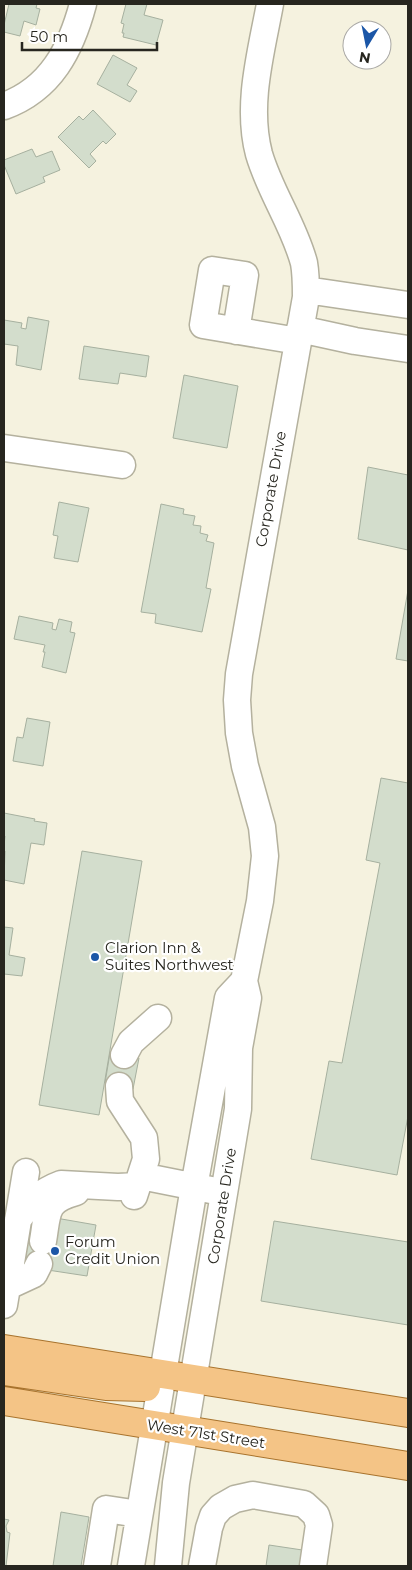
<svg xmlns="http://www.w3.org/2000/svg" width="412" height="1570" font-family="Montserrat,sans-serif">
	<rect width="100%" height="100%" fill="#f5f2df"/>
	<!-- building -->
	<path fill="#d3ddcc" stroke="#a6b09f" d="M9,4h28l-1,4 4,1 -4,16 -12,-4 -4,15 -16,-4v-7z
		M126,4h21l-3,11 19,5 -7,25 -33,-8 1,-4h-2l2,-9 -3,-1z
		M113,55l24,13 -10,17 10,6 -7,11 -33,-18z
		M93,110l23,24 -10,10 -3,-3 -13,13 6,7 -7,7 -31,-31 21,-21 4,4z
		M32,149l4,8 16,-6 8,19 -17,7 2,5 -29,12 -12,-29v-5z
		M28,317l21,4 -8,49 -25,-5 2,-19 -14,-2v-24l18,3 -1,5 5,1z
		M84,346l65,10 -3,21 -26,-4 -2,11 -39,-5z
		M184,375l54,11 -11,62 -54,-10z
		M368,467l40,8v75l-50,-11z
		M59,502l30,6 -11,54 -24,-4 4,-22 -5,-1z
		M161,504l23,5 -1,5 12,2 -2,9 8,1 -1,7 8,2 -2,6 8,2 -8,45 5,1 -9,43 -47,-9 1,-9 -15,-2z
		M408,590v71l-12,-2z
		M19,616l34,7 -1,6 4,1 3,-11 13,3 -2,10 5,1 -9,40 -24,-6 3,-15h-2l2,-7 -31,-6z
		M27,718l23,4 -7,44 -30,-5 4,-24 6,1z
		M381,778l27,5v333l-11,59 -86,-16 18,-98 13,2 38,-200 -14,-3z
		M4,813l31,6 -1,2 13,2 -3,22 -13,-2 -7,41 -20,-4 1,-29h-1v-5l1,-10h-1z
		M82,851l60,10 -43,254 -60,-10z
		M4,927l9,1 -4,27 16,3 -3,18 -18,-2z
		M110,1053l29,5 -6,31 -28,-6z
		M50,1217l46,8 -9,51 -46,-7v-5l-24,-5 3,-22 26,5z
		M274,1221l134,21v83l-147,-24z
		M61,1512l28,5 -8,49h-28z
		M4,1519l5,1 -3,6 1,6 3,1 -4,33h-2z
		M269,1545l40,6 -2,15h-41z"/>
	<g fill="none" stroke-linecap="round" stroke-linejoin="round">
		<!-- minor casing -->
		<g stroke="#b4b19e" stroke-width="29">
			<path id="minor" d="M4,106c47,-17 67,-57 79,-102
				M306,290l102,15
				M300,329l55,12 53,8
				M236,331l9,-56 -33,-5 -9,55 95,16
				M4,448l118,17
				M124,1055l7,-13 27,-24
				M119,1086l1,15 24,37 2,21 -12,37
				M141,1176l70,14
				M18,1220c10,-17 24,-29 43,-36l57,3 19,-1
				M43,1241c5,-29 1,-40 33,-49
				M6,1287l28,-13 5,-10
				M4,1305l22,-133
				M97,1566l9,-57 33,5
				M131,1566l63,-379 34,-189 16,-17
				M168,1566l8,-83 62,-374 1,-61 9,-50 -4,-17 16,-80 5,-45 -3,-29 -17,-61 -6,-33 -2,-33 2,-26 67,-377c0,-12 0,-23 -2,-34 -10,-38 -34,-71 -45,-109 -13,-49 2,-101 11,-150
				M202,1566l7,-38 4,-12 8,-9 14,-8 18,-4 51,9 12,11 3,10 -6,41"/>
		</g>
		<!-- major casing -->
		<g stroke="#a8732d" stroke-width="30">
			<path id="major" d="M4,1349l404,64
				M4,1371l102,15 40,1
				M4,1401l404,65"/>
		</g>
		<!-- minor -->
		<use href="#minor" stroke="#fff" stroke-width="26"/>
		<!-- major -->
		<use href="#major" stroke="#f4c486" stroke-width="28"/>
	</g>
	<!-- markers -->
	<g fill="#1b56a7" stroke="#fff" stroke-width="2">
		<circle cx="95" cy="957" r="5"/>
		<circle cx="55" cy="1251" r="5"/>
	</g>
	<g text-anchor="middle" stroke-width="4.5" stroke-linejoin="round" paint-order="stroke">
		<!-- street labels -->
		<g font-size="15" fill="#27261f" stroke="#fff">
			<text transform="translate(271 489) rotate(-80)" y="5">Corporate Drive</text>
			<text transform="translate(222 1206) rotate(-81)" y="5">Corporate Drive</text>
			<text transform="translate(206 1434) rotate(9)" y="5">West 71st Street</text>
		</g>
		<!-- poi labels -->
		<g font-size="15" fill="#27261f" stroke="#fff" text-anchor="start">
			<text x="105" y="953">Clarion Inn &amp;<tspan x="105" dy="17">Suites Northwest</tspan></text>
			<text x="65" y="1247">Forum<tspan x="65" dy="17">Credit Union</tspan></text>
		</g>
	</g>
	<!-- border -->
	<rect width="412" height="1570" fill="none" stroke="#27261f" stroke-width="10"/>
	<!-- north arrow -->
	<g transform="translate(367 45) rotate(190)"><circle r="24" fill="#ffffff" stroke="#a9a8a5"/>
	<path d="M0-4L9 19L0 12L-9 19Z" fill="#1b56a7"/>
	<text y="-8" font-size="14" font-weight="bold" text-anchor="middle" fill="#27261f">N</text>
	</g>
	<!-- scale -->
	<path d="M22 42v8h135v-8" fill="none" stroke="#27261f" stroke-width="2.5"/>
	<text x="30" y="42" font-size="15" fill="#27261f" stroke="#ffffff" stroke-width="4" paint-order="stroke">50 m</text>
</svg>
